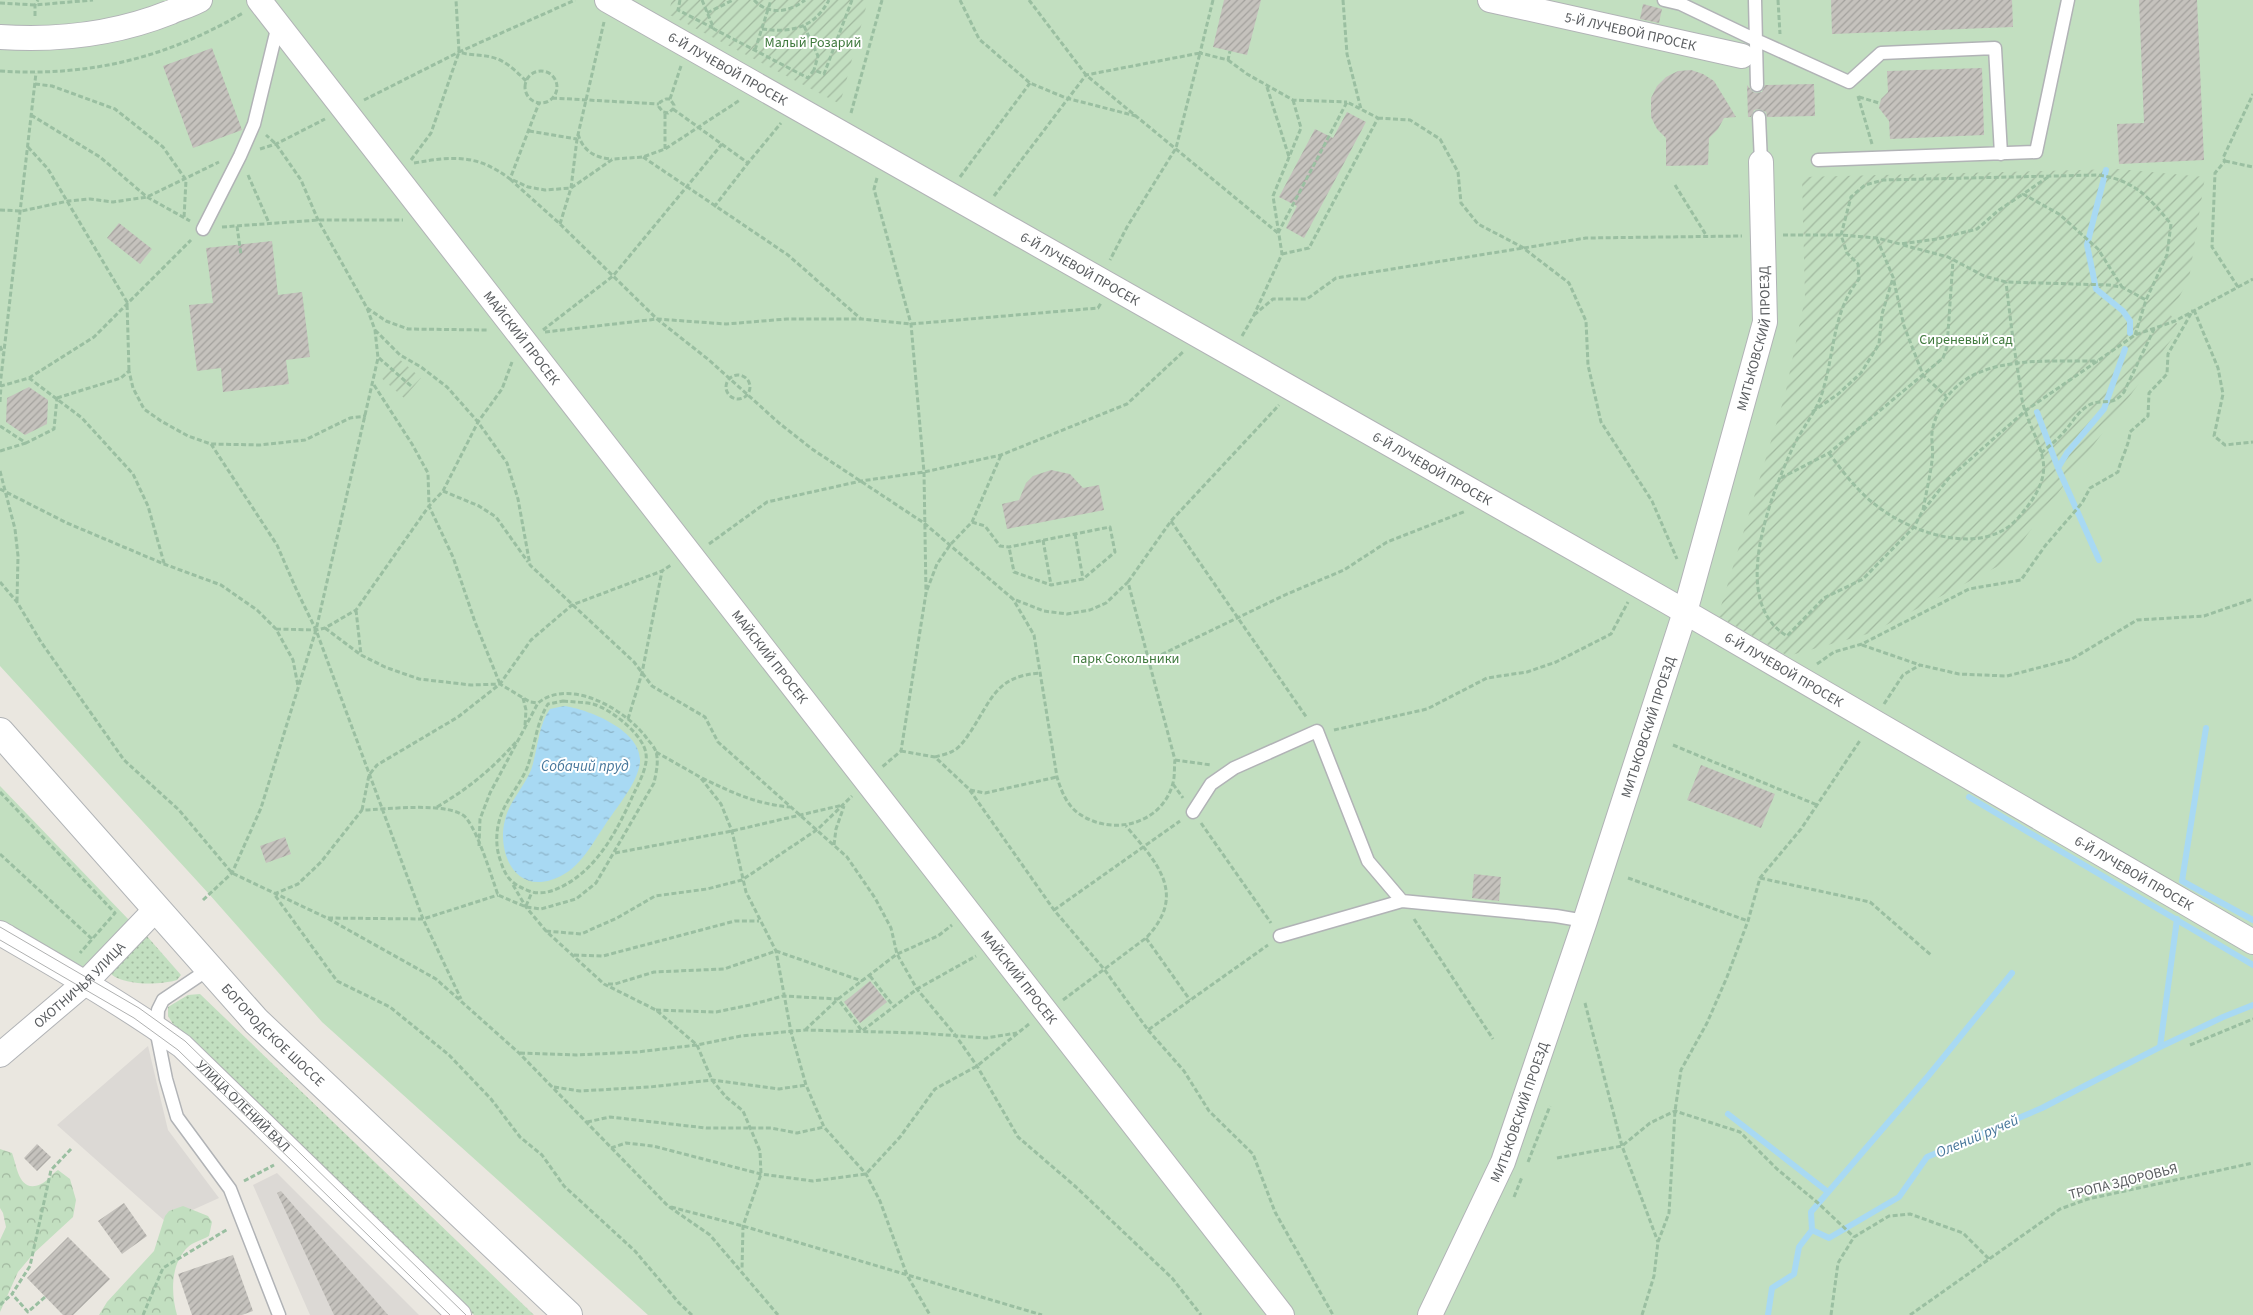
<svg xmlns="http://www.w3.org/2000/svg" width="2253" height="1315" font-family="'Source Sans 3',sans-serif">
	<defs>
		<pattern id="grass-dots" width="8" height="8" patternUnits="userSpaceOnUse" patternTransform="scale(1.25)"><rect width="8" height="8" fill="#c2dfc0"/><path d="M2 2h.1M6 6h.1" fill="none" stroke="#a1b89f" stroke-width="1.8" stroke-linecap="round"/></pattern>
		<pattern id="forest-crowns" width="20" height="18" patternUnits="userSpaceOnUse" patternTransform="scale(1.25)"><rect width="20" height="18" fill="#c2dfc0"/><path d="M2 6a3 3 0 1 1 6 0M12 15a3 3 0 1 1 6 0" fill="none" stroke="#a1b89f"/></pattern>
		<pattern id="garden-furrows" width="10" height="10" patternUnits="userSpaceOnUse" patternTransform="scale(1.25)"><rect width="10" height="10" fill="#c2dfc0"/><path d="M-1 1l2-2M0 10L10 0M9 11l2-2" fill="none" stroke="#a1b89f"/></pattern>
		<pattern id="water-ripples" width="26" height="14" patternUnits="userSpaceOnUse" patternTransform="scale(1.25)"><rect width="26" height="14" fill="#a8d9f3"/><path d="M2 4q2-2 4 0t4 0M15 11q2-2 4 0t4 0" fill="none" stroke="#8cb3c8"/></pattern>
		<pattern id="building-hatch" width="6" height="6" patternUnits="userSpaceOnUse" patternTransform="scale(1.25)"><rect width="6" height="6" fill="#c5c2bd"/><path d="M-1 1l2-2M0 6l6-6M5 7l2-2" fill="none" stroke="#a3a19d"/></pattern>
	</defs>
	<rect width="100%" height="100%" fill="#eae7e0"/>
	<!-- industrial -->
	<path fill="#dcd9d5" d="M148,1046l20,84 51,68 -53,24 -109,-97z
		M277,1173l142,142h-109l-57,-130z"/>
	<!-- grass -->
	<path fill="url(#grass-dots)" d="M145,934l36,41 -4,5c-17,5 -52,6 -66,-6l1,-5z
		M200,994l334,321h-60l-301,-291 -5,-8v-9l20,-12z"/>
	<!-- forest -->
	<path fill="url(#forest-crowns)" d="M0,1149l12,4c5,13 7,43 31,30 5,-3 9,-9 15,-13l12,9 6,21 -3,17 -39,36 -16,19 -18,40v-72l6,-13 -3,-14 -3,-5z
		M183,1206l25,10 4,6 -3,14c-7,4 -16,6 -21,11 -18,17 -17,47 -11,68h-78l8,-13 47,-51 11,-35 4,-5z"/>
	<!-- park -->
	<path fill="#c2dfc0" d="M0,0h2253v1315h-1605l-326,-293 -113,-128 -209,-228z
		M0,786l129,134 -46,47 -83,-47z"/>
	<!-- garden -->
	<path fill="url(#garden-furrows)" d="M672,0h196l-28,104 -172,-90z
		M2119,169l86,8 -16,102 -19,35 10,14 -172,233 -137,72 -83,23 -70,-40 67,-221 20,-97 -3,-121z
		M397,357l24,21 -17,20 -25,-22z"/>
	<!-- water -->
	<path fill="url(#water-ripples)" d="M564,706c23,3 75,23 76,53 1,20 -24,49 -35,66 -15,22 -27,47 -54,55 -38,12 -54,-30 -46,-60 4,-18 19,-33 26,-50 7,-20 7,-45 19,-61z"/>
	<g fill="none" stroke-linecap="round" stroke-linejoin="round">
		<!-- stream -->
		<path stroke="#a8d9f3" stroke-width="6" d="M2106,170l-19,75 9,44 27,22 7,10v12
			M2037,412l21,56
			M2099,560l-41,-92 9,-15 37,-44 21,-60
			M2206,728l-24,153 71,39
			M1969,797l284,168
			M2160,1047l17,-128
			M1728,1114l100,78
			M1812,1230l-1,-18 118,-137 83,-102
			M1768,1315l4,-27 22,-14 5,-27 13,-17 17,8 70,-41 28,-40 115,-49 118,-61 63,-30 30,-12"/>
	</g>
	<!-- building -->
	<path fill="url(#building-hatch)" d="M1224,0h37l-14,55 -34,-8z
		M1831,0h181l1,27 -181,7z
		M2139,0h58l7,160 -85,4 -2,-40 27,-1z
		M1643,4l19,5 -3,14 -19,-4z
		M212,48l30,82 -49,18 -30,-82z
		M1982,68l2,67 -94,4 -1,-18 -10,-13 2,-9 7,-7 -1,-21z
		M1691,70l12,4 11,7 22,36 -12,1 -6,11 -9,9 -1,27 -42,1v-28l-9,-9 -6,-12v-19l6,-12 9,-9 12,-6z
		M1814,84l1,32 -48,1 -1,-5 -7,-3 -5,1 -3,7h-3l-1,-32 6,7 4,1 5,-1 3,-7z
		M1347,112l19,10 -62,116 -18,-10 11,-22 -18,-9 36,-68 18,9z
		M119,223l33,26 -12,15 -33,-26z
		M272,241l6,54 24,-3 8,65 -24,3 3,24 -66,8 -2,-24 -24,3 -8,-66 24,-2 -7,-55z
		M29,387l19,13 -1,24 -22,11 -19,-13 1,-24z
		M1051,470l19,4 13,14 16,-3 5,25 -97,19 -5,-25 17,-4 7,-17 7,-7z
		M1701,765l74,29 -14,34 -74,-28z
		M285,837l6,17 -25,9 -6,-17z
		M1474,874l27,3 -2,24 -27,-3z
		M870,981l17,21 -27,21 -16,-21z
		M37,1144l14,13 -14,14 -13,-13z
		M281,1191l107,124h-54l-57,-122z
		M124,1203l23,33 -25,18 -24,-33z
		M68,1237l42,42 -37,36h-10l-36,-37z
		M233,1255l20,56 -11,4h-50l-14,-41z"/>
	<g fill="none" stroke-linecap="round" stroke-linejoin="round">
		<!-- lane casing -->
		<g stroke="#b1b3b6" stroke-width="15">
			<path id="lane" d="M1664,0l17,4 75,36 93,42 32,-29 114,-5 6,106
				M1755,0l2,85
				M1759,117l2,45
				M1818,160l218,-8 32,-152
				M203,229l37,-73 14,-32 24,-99
				M1193,812l18,-28 23,-16 83,-37 51,130 34,40
				M1280,936l122,-35 154,15 29,5
				M209,969l-46,31 -5,10 -1,24 9,45 11,38 53,72 49,126"/>
		</g>
		<!-- street casing -->
		<g stroke="#b1b3b6" stroke-width="26">
			<g id="street">
				<path id="s1" d="M259,0l1023,1315"/>
				<path id="s2" d="M607,0l1061,602 585,340"/>
				<path id="s3" d="M1490,0l252,56"/>
				<path d="M0,37c59,4 116,-3 171,-25 9,-4 20,-7 29,-12"/>
				<path id="s4" d="M0,933c62,36 123,71 182,113l277,269"/>
				<path id="s5" d="M0,1055l86,-73 70,-73"/>
				<path id="s6" d="M1430,1315l73,-153 82,-241 100,-309 80,-290 -4,-160"/>
			</g>
		</g>
		<!-- secondary casing -->
		<g stroke="#b0b3b6" stroke-width="30">
			<g id="secondary">
				<path id="s7" d="M0,732l256,289 312,294"/>
			</g>
		</g>
		<!-- path -->
		<path stroke="#9abfa1" stroke-width="3" stroke-dasharray="5 2.5" stroke-linecap="butt" d="M680,0l-2,10 35,18
			M702,0l12,29 94,49 6,-8 10,4 28,-74
			M754,0c15,16 36,12 51,0
			M960,0l19,39 51,44 36,15 70,18
			M1029,0l57,75 192,158
			M1213,0l-13,53 28,7 2,-9
			M1343,0l4,54 14,55
			M1778,0l2,34
			M0,3l35,2 58,-5
			M707,13l26,-13
			M35,16v-11l3,-5
			M804,26l14,30 -4,14
			M762,29c30,4 52,-1 67,-29
			M755,50l16,-50
			M1228,60l19,14 46,26 54,2
			M0,71c89,6 166,-13 243,-58
			M525 87a16 16 0 1 1 32 0a16 16 0 1 1-32 0Z
			M526,81c-10,-10 -21,-21 -35,-24 -11,-3 -21,-1 -32,-5l116,-52
			M35,84l17,2 63,23 48,38 23,33 -2,38
			M1267,87l22,70
			M1858,96l14,48
			M1859,97l20,6
			M552,98l107,6
			M670,99h-4l-6,3 -1,5 4,5 5,1 5,-4 1,-4 -4,-6 11,-33
			M364,100l95,-48
			M673,109l75,54 33,-40
			M851,113l31,-113
			M31,115l69,42 47,40 43,24
			M1378,118l32,2 30,19 18,33 3,31 17,21 44,23 47,36 17,38 2,44 13,57 51,79 25,58
			M529,131l48,8
			M578,134c5,17 17,24 34,25
			M28,147l20,22 79,133 2,69
			M260,149l16,-5 49,-25
			M665,149v-36
			M643,157l145,98 73,64
			M411,160l20,-27 28,-81 -3,-52
			M2225,161l28,6
			M414,163c39,-7 63,-9 96,16l29,-76
			M248,175l21,48
			M960,177l70,-94
			M2048,177l-25,17 36,20 39,35 24,38
			M877,178l-3,11 37,135 13,148 2,121 -25,158 -19,16
			M510,179l50,45 97,95 52,41 70,63 33,26 112,74 89,76 31,12 23,3 23,-4 16,-7 22,-21 47,178c-1,7 0,16 -2,23 -11,42 -62,54 -95,30 -12,-9 -17,-23 -21,-36l-23,-142 -21,-36
			M513,180l15,7 17,3 26,-2 42,-29 30,-2 22,-8 75,-49
			M1675,185l31,50
			M994,196l92,-121 114,-22 -24,95 -49,79 -17,33
			M714,207l34,-44
			M0,210l22,1 46,-10 22,-2 23,3 34,-5 72,-35
			M560,224l11,-36 6,-49 27,-117
			M237,226l4,29
			M222,227l96,-7h85
			M1278,233l69,-131 31,16 -69,130 -27,6
			M1783,235h58l36,3 23,6 37,-5 40,-10 22,-19 24,-16
			M1877,239l16,38 11,49 19,49 23,21
			M1903,245l45,12 36,19 22,6 103,3 13,2 24,13
			M2238,287l-26,-40 3,-74 10,-12 -2,-3 30,-64
			M367,308l19,13 22,8 80,1
			M2194,310l24,58 5,26 -9,42 11,9 28,-3
			M1254,315l19,-16h34l29,-21 250,-40 156,-2
			M375,330l25,25 21,12 26,20 31,35 29,41 11,36 12,66 104,97 18,24 53,31 13,25 129,115 28,41 16,30 6,26 20,35 39,47 21,30 41,71 58,50 96,91 29,37
			M543,330l70,-54 109,-132
			M545,332l112,-13 69,5 61,-5h75l49,5 187,-16 3,-5
			M2135,335l11,-35 21,-45 4,-31c-22,-27 -38,-45 -74,-49l-214,5 -18,5 -14,12 -10,38 6,18 11,11 1,15c-27,34 -24,72 -36,111 -5,20 -21,38 -30,57 -22,48 -65,154 -6,189l37,-38 39,-19 51,-52 8,-15 26,-33 77,-68 110,-76 40,-14 78,-42
			M1242,336l12,-21 28,-61 -9,-58 28,-68 -8,-28
			M0,346l4,10
			M379,358l32,28
			M726 387a12 12 0 1 1 24 0a12 12 0 1 1-24 0Z
			M29,378l65,-41 97,-97
			M374,385l38,59 16,29 1,33 24,51 22,65 25,62
			M0,386l36,-313
			M57,398l64,-20 8,-7 4,17 11,21 17,12 27,15 23,8 49,1 45,-5 45,-22 16,-2
			M0,402l1,-16 28,-8 53,40 51,56 15,32 16,57
			M1812,412l25,-17 24,-22 18,-29 3,-30 11,-36
			M0,426l26,17 28,-14 3,-31
			M211,444l66,101 20,46 19,39 107,289 38,80
			M0,451l26,-8
			M1829,453c14,19 28,38 48,53 36,28 107,52 142,11 10,-12 21,-26 24,-42 4,-20 -11,-43 -17,-62 -4,-9 -5,-20 -6,-29 -6,-34 -10,-68 -14,-102
			M2041,453c7,-6 15,-12 21,-19 8,-8 14,-20 24,-27 15,-11 25,2 38,-15l30,-63
			M0,471l15,58 3,27 -1,45
			M1781,478l48,-25 114,-95 4,-11 6,-87
			M0,489l67,34 97,41 57,21 36,25 19,19 17,31 5,26
			M443,491l36,15 17,11 32,45
			M1923,510c3,-17 7,-33 9,-49 2,-11 -2,-24 1,-34 20,-76 104,-65 165,-66
			M1171,521l136,197
			M972,522l13,4 15,20 9,1 101,-20 5,25 -32,27 -32,6 -37,-13 -5,-25
			M1075,534l8,45
			M1043,540l8,45
			M709,544l58,-42 94,-21 63,-9 77,-17 126,-51 57,-53
			M0,582l17,20 24,40 83,118 55,50 53,63 95,45 109,61 83,74 149,153 42,29 68,80
			M1128,582l43,-61 108,-116
			M927,590l10,-26 13,-19 22,-23 29,-67
			M356,610l5,45
			M325,628l36,27 24,12 34,12 52,6 29,-1 30,18 8,1
			M276,629l40,1 9,-2 31,-18 73,-104 14,-15 35,-69 24,-33 10,-27
			M1862,645l58,20
			M1148,661l139,-67 57,-24 43,-28 79,-31
			M1817,664l17,-12 28,-8 107,-55 52,-9 24,-34 37,-43 8,-15 28,-16c3,-14 11,-26 12,-40l18,-16 1,-23 18,-19 1,-20 25,-44
			M523,698l3,12 -1,16
			M563,701c10,1 20,1 30,3 18,5 51,31 53,50 2,12 -7,29 -12,39 -16,36 -36,76 -73,94 -10,5 -21,8 -32,4 -20,-8 -24,-15 -30,-35 -3,-10 -3,-24 0,-34 4,-19 20,-35 28,-54 8,-21 9,-45 21,-64z
			M1884,704l19,-29 17,-10 39,9 48,2 65,-17 65,-39 67,-4 49,-17
			M628,719l14,-46 20,-102
			M1334,730l93,-21 60,-31 40,-6 29,-10 55,-28 17,-32
			M1673,745l144,60
			M901,751l34,6 34,32 85,121 50,59 44,61 120,-85
			M656,752l44,25 21,27 11,27 14,61 30,59 15,81 15,53 18,42 42,47 14,27 27,74 23,40
			M935,757c6,-2 13,-3 18,-6 8,-4 13,-13 18,-20 21,-32 25,-55 69,-58
			M1175,760l36,5
			M702,778c31,15 54,26 88,29
			M1173,784l10,14
			M970,790l15,3 72,-16
			M0,792l115,121 -35,40
			M437,807c32,-19 54,-37 79,-65
			M362,810l7,-35 8,-10 81,-48 42,-33 31,-44 41,-35 90,-34 9,-6
			M1201,823l70,100
			M834,845l2,-16 8,-23
			M479,846l1,-27 10,-26 48,-90c33,-27 91,9 110,37 3,3 7,8 8,12 3,10 0,21 -2,31l-58,100 -20,16 -35,10 -15,-2 -28,-12c-7,-20 -19,-60 -31,-76 -14,-19 -83,-9 -105,-9l-41,52 -23,22 -24,10 63,87 53,26 59,48 42,44 29,38 22,18 22,31 71,65 44,52 13,12
			M615,853l117,-22 111,-26
			M0,854l92,85
			M1628,878l120,43
			M1760,878l110,24 62,54
			M513,885l13,22 20,24 58,53 52,26 41,35 15,35 14,17 17,14 17,40 1,23 -18,52 -1,44
			M203,900l29,-27 29,-65 55,-178 62,-272 -3,-28 -8,-22 -49,-88 -17,-40 -25,-36 -10,-9
			M526,906l6,-14
			M1054,910l126,-89
			M328,918l95,1 75,-24
			M1414,919l79,120
			M546,931l35,3 36,-16 38,-22 52,-7 35,-9 76,-51 34,-33
			M1146,938l44,62
			M574,955l29,1 132,-35h24
			M870,976l24,31
			M608,984h7l39,-12 70,-3 52,-18 86,30
			M1063,1000l83,-62c42,-44 11,-75 -20,-112
			M1585,1003l37,143 36,96
			M656,1010l60,2 34,-7 33,-9 55,3 24,32 55,-42 59,-33
			M805,1030l33,-31 59,-45 41,-18 14,-11
			M1148,1030l36,41 25,40 44,43 22,58 58,103
			M2190,1045l63,-26
			M520,1053l56,2 61,-3 60,-7 44,-9 64,-6 114,3 67,5 31,-5
			M554,1087l26,4 70,-4 62,-7 67,9 27,-4
			M587,1122l23,-5 96,11h65l26,5 27,-6
			M611,1148l15,-5 27,3 108,28 52,7 53,-7 34,-37 35,-48 42,-23 52,-42
			M1557,1158l65,-12 28,-23 25,-12 65,21 37,37 41,34 36,34
			M1528,1162l22,-56
			M244,1181l30,-16
			M1514,1197l8,-20
			M671,1207l72,19 299,89
			M45,1297l-17,15 -16,-18 18,-28 21,-96 20,-21
			M0,1305l12,-11
			M143,1315l20,-47 65,-39
			M1642,1315l12,-39 4,-34 11,-29 6,-102 6,-41 26,-47 20,-46 21,-56 12,-43 41,-49 60,-90
			M1831,1315l7,-52 16,-26 35,-21 21,-2 53,19 26,26
			M1910,1315l150,-106 28,-10 165,-36"/>
		<!-- lane -->
		<use href="#lane" stroke="#fff" stroke-width="12"/>
		<!-- street -->
		<use href="#street" stroke="#fff" stroke-width="24"/>
		<!-- secondary -->
		<use href="#secondary" stroke="#fff" stroke-width="28"/>
		<!-- tram -->
		<path stroke="#afb0b0" stroke-width="1" d="M0,927l139,81 46,33 281,274
			M0,940l134,78 44,32 272,265"/>
	</g>
	<g text-anchor="middle" stroke-width="4" stroke-linejoin="round" paint-order="stroke">
		<!-- street labels -->
		<g font-size="14" fill="#595c5f" stroke="#fff">
			<text dy="5" stroke="none"><textPath href="#s3" startOffset="144">5-Й ЛУЧЕВОЙ ПРОСЕК</textPath></text>
			<text dy="5" stroke="none"><textPath href="#s2" startOffset="139">6-Й ЛУЧЕВОЙ ПРОСЕК</textPath></text>
			<text dy="5" stroke="none"><textPath href="#s2" startOffset="544">6-Й ЛУЧЕВОЙ ПРОСЕК</textPath></text>
			<text dy="5" stroke="none"><textPath href="#s1" startOffset="428">МАЙСКИЙ ПРОСЕК</textPath></text>
			<text dy="5" stroke="none"><textPath href="#s6" startOffset="1032">МИТЬКОВСКИЙ ПРОЕЗД</textPath></text>
			<text dy="5" stroke="none"><textPath href="#s2" startOffset="949">6-Й ЛУЧЕВОЙ ПРОСЕК</textPath></text>
			<text dy="5" stroke="none"><textPath href="#s1" startOffset="832">МАЙСКИЙ ПРОСЕК</textPath></text>
			<text dy="5" stroke="none"><textPath href="#s2" startOffset="1354">6-Й ЛУЧЕВОЙ ПРОСЕК</textPath></text>
			<text dy="5" stroke="none"><textPath href="#s6" startOffset="628">МИТЬКОВСКИЙ ПРОЕЗД</textPath></text>
			<text dy="5" stroke="none"><textPath href="#s2" startOffset="1759">6-Й ЛУЧЕВОЙ ПРОСЕК</textPath></text>
			<text dy="5" stroke="none"><textPath href="#s1" startOffset="1238">МАЙСКИЙ ПРОСЕК</textPath></text>
			<text dy="5" stroke="none"><textPath href="#s5" startOffset="106">ОХОТНИЧЬЯ УЛИЦА</textPath></text>
			<text dy="5" stroke="none"><textPath href="#s7" startOffset="408">БОГОРОДСКОЕ ШОССЕ</textPath></text>
			<text dy="5" stroke="none"><textPath href="#s4" startOffset="300">УЛИЦА ОЛЕНИЙ ВАЛ</textPath></text>
			<text dy="5" stroke="none"><textPath href="#s6" startOffset="222">МИТЬКОВСКИЙ ПРОЕЗД</textPath></text>
			<text transform="translate(2123 1181) rotate(-14)" y="5">ТРОПА ЗДОРОВЬЯ</text>
		</g>
		<!-- park labels -->
		<g font-size="14" fill="#407a3e" stroke="#fff">
			<text x="813" y="47">Малый Розарий</text>
			<text x="1966" y="344">Сиреневый сад</text>
			<text x="1126" y="663">парк Сокольники</text>
		</g>
		<!-- water labels -->
		<g font-size="15" font-style="italic" fill="#46769a" stroke="#fff">
			<text x="585" y="771">Собачий пруд</text>
			<text transform="translate(1977 1136) rotate(-23)" y="5">Олений ручей</text>
		</g>
	</g>
</svg>
